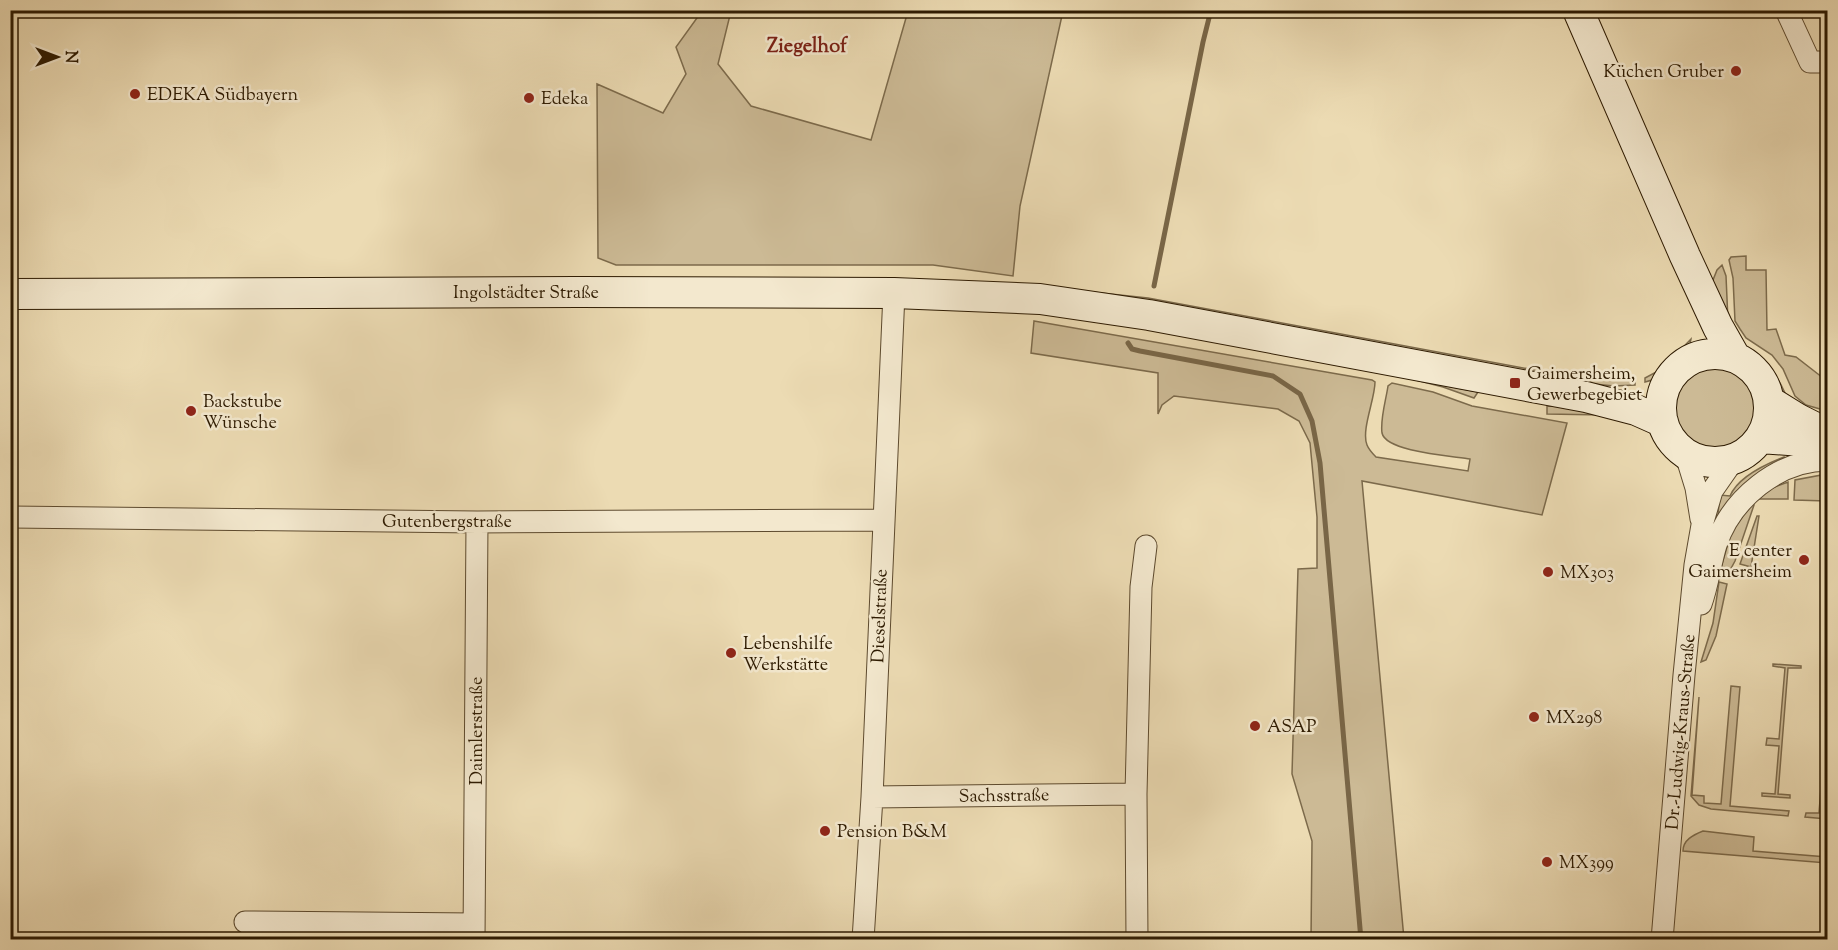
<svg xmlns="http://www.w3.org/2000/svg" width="1838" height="950" font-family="'Sorts Mill Goudy',serif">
	<rect width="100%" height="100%" fill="#ecdbb3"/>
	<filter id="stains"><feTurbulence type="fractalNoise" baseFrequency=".00333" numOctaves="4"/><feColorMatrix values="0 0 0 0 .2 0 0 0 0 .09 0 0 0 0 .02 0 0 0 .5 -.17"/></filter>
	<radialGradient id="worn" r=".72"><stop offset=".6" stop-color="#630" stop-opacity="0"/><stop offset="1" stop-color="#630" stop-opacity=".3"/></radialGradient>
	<!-- green -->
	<path fill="#ccba95" stroke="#7c6a4b" stroke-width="1.5" d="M702,11h29l-13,53 33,42 120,34 37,-129h155l-43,195 -7,70 -80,-11h-317l-18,-7 -1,-174 66,29 23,-39 -10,-27z
		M1746,256v14h20l1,60 9,-1 9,26 11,2 31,24v30l-21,-6 -11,-9 -12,-27 -11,-14 -26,-17 -6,-9 -5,-8 -2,-43 -4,-18 2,-3z
		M1722,265l4,11 2,45 -17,-36 6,-15z
		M1026,285l122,13 408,76 28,5h51v6l-21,1 -30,-3z
		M1034,321l338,59 3,2c0,17 -14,48 -8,63 2,5 6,9 9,12l92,14 2,-12c-17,-3 -84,-7 -88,-26 -2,-14 4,-33 6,-47l4,-3 41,9 39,14 95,17 -25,92 -180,-34 42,458h-93l1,-98 -20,-67 6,-205 19,-1v-51l-7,-74 -11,-22 -21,-12 -104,-13 -12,9 -4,9v-41l-127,-20z
		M1691,339c-2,21 -27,39 -46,43v-4l17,-9z
		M1746,347c19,12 30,26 39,46l-5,3c-8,-20 -18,-33 -37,-44z
		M1672 410a44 44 0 1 1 88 0a44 44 0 1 1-88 0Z
		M1412,379l66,13 -4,6 -31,-11z
		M1547,406l50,2 6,7 -56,-1z
		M1646,428l8,1 24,31 9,18z
		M1784,457v2c-28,17 -44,26 -63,54l-3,1 2,-19 10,1c8,-19 36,-32 54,-39z
		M1827,474v27l-33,-1 1,-20z
		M1788,482v17h-30l14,-11z
		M1751,504l3,1 -19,56 -6,11 -9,-1 11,-38z
		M1757,516h2l-8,51 -11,-3z
		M1719,582l8,2 -11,52 -10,24 -5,2 12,-39z
		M1773,664l28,2v2h-13l-10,126 12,1v3l-28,-2v-3l13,1 4,-48 -13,-1 1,-7 12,1 6,-71 -12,-2z
		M1731,686l9,1 -10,119 59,5 -1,5 -77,-7 -12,-4 -8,-9 8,-99 -7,98 12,1v7l17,1z
		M1827,711v34l-5,69h5v5l-22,-2 1,-4h13z
		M1703,831l51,6 -1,14 74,6v6l-144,-12c0,-11 10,-16 20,-20z"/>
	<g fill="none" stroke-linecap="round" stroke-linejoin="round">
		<!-- stream -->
		<path stroke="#796647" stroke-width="5" d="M1154,286l49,-244 8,-32
			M1128,343l4,6 8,2 133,25 27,18 12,27 8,42 41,477"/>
		<!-- street casing -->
		<g stroke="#5d4a2e" stroke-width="23">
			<path id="street" d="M1786,10l24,52h18
				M1685,452l11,36 5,31
				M10,517l467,5 406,-2
				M1701,604c7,-19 9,-39 15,-59 15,-46 62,-85 112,-85
				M872,797l264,-3
				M245,922l229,2
				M474,940l3,-418
				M863,940l9,-143 22,-504
				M1137,940l-1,-146 5,-207 5,-41
				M1662,940l22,-265 11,-110 7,-40 10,-34 23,-33"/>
		</g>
		<!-- secondary casing -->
		<g stroke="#2d1a01" stroke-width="32">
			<path id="secondary" d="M1578,10l107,246 33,71 17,30
				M10,294l568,-2 316,1 146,6 109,16 437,82 50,13 27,12
				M1661 408a54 54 0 1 1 108 0a54 54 0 1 1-108 0Z
				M1769,401l29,18 30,15
				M1760,438l68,5"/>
		</g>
		<!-- street -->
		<use href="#street" stroke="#f3e8ce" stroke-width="21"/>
		<!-- secondary -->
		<use href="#secondary" stroke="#f3e8ce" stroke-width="30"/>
	</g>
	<!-- markers -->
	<g fill="#8f2418" stroke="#f3e8ce" stroke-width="2">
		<circle cx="1736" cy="71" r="6"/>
		<circle cx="135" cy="94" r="6"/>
		<circle cx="529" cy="98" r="6"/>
		<rect x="1509" y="377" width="12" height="12" rx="3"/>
		<circle cx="191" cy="411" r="6"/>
		<circle cx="1804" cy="560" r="6"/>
		<circle cx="1548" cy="572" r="6"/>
		<circle cx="731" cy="653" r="6"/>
		<circle cx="1534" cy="717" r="6"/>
		<circle cx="1255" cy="726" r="6"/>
		<circle cx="825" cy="831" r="6"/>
		<circle cx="1547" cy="862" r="6"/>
	</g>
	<g text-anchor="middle" stroke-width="5" stroke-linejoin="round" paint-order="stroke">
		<!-- poi labels -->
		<g font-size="18" fill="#2d1a01" stroke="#f3e8ce" text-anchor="start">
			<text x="1724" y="77" text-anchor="end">Küchen Gruber</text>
			<text x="147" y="100">EDEKA Südbayern</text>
			<text x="541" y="104">Edeka</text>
			<text x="1527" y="379">Gaimersheim,<tspan x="1527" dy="21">Gewerbegebiet</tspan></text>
			<text x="203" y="407">Backstube<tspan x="203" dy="21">Wünsche</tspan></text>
			<text x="1792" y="556" text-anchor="end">E center<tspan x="1792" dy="21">Gaimersheim</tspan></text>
			<text x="1560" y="578">MX303</text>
			<text x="743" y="649">Lebenshilfe<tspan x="743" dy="21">Werkstätte</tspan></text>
			<text x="1546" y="723">MX298</text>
			<text x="1267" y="732">ASAP</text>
			<text x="837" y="837">Pension B&amp;M</text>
			<text x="1559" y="868">MX399</text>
		</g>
		<!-- street labels -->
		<g font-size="18" fill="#2d1a01" stroke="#f3e8ce">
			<text x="526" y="298">Ingolstädter Straße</text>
			<text x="447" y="527">Gutenbergstraße</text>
			<text transform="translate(879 616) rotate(-88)" y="6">Dieselstraße</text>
			<text transform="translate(476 731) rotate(-90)" y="6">Daimlerstraße</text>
			<text transform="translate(1680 732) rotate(-85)" y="6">Dr.-Ludwig-Kraus-Straße</text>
			<text transform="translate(1004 795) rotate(-1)" y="6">Sachsstraße</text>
		</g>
		<!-- neighbourhood labels -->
		<g font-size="20" font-weight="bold" fill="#7a1f14" stroke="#f3e8ce">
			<text x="807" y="52">Ziegelhof</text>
		</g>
	</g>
	<!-- margin -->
	<rect width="1838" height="950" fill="none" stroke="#ecdbb3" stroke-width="36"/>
	<rect x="12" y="12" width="1814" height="926" fill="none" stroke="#2d1a01" stroke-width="3"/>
	<rect x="18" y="18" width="1802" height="914" fill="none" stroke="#2d1a01" stroke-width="1.5"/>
	<!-- north arrow -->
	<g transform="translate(57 57) rotate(90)" stroke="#f3e8ce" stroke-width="4.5" paint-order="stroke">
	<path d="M0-4.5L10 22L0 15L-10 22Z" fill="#2d1a01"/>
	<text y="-9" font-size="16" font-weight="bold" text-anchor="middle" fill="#2d1a01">N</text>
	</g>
	<rect width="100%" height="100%" filter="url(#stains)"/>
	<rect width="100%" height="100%" fill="url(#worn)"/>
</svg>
